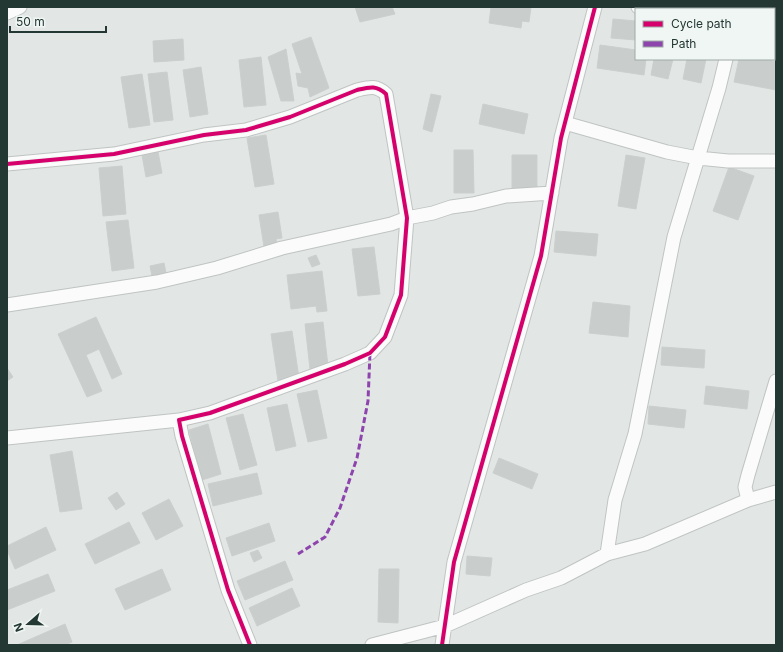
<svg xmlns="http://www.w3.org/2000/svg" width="783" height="652" font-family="Inter,sans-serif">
	<rect width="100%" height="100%" fill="#e2e7e5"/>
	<!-- building -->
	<path fill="#c9cecc" stroke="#cbcfce" d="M355,7h37l3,7 -35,8z
		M491,7h40l-2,15 -7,-1 -1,7 -32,-5z
		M613,19l23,2v19l-25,-2z
		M311,37l18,51 -19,9 -2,-9 -10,-2 -2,-13 6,1 -10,-30z
		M183,39l1,21 -30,2 -1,-21z
		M600,45l36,5v9h10l-2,16 -47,-7z
		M286,49l8,52h-13l-13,-44z
		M261,57l5,48 -22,2 -5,-47z
		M654,59h19l-5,20 -17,-4z
		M687,59h19l-5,24 -18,-4z
		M739,59h24l13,3v28l-42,-8z
		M201,67l7,47 -18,3 -7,-47z
		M167,72l6,48 -19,2 -6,-48z
		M142,74l8,51 -21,3 -8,-51z
		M431,94l10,2 -9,36 -9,-3z
		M483,104l45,10 -4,20 -45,-10z
		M266,135l8,49 -19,3 -8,-49z
		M454,150h19l1,43h-20z
		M158,152l4,21 -16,4 -4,-22z
		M512,155h25v38h-25z
		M626,155l19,3 -9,51 -18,-3z
		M122,166l4,48 -23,2 -4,-48z
		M729,167l25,9 -16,44 -25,-9z
		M278,212l4,26 -6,1 1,6 -13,2 -5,-32z
		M128,220l6,48 -22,3 -6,-49z
		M556,231l42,3 -2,22 -42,-4z
		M374,247l6,47 -22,2 -6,-47z
		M316,255l4,9 -8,3 -4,-9z
		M164,263l2,10 -14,3 -2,-10z
		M322,271l5,40 -10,1 -1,-6 -25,3 -4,-34z
		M593,302l37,4 -2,31 -39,-4z
		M96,317l26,57 -10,5 -13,-30 -13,6 16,36 -15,6 -29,-63z
		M323,322l5,44 -18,3 -5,-45z
		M292,331l7,47 -21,3 -7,-47z
		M662,347l43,3 -1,18 -43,-3z
		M7,368l6,9 -6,4z
		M706,386l43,5 -2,18 -43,-5z
		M317,390l10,48 -19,4 -11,-48z
		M287,404l9,42 -20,5 -9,-43z
		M649,406l37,4 -2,18 -36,-4z
		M243,414l14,51 -17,5 -14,-52z
		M208,424l13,50 -19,6 -13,-50z
		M72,451l10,58 -22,3 -10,-57z
		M499,458l39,16 -6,15 -39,-16z
		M257,473l5,21 -49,12 -5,-22z
		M117,492l8,12 -9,6 -8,-12z
		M169,499l14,27 -27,14 -14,-27z
		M129,522l11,21 -45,21 -10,-20z
		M269,523l6,18 -43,15 -6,-18z
		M46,527l10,23 -41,19 -8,-19v-4z
		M258,550l4,8 -8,4 -4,-9z
		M467,556l25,2 -2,18 -24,-2z
		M285,561l8,19 -48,20 -8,-19z
		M162,569l9,21 -46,20 -10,-21z
		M379,569h20l-1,54 -20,-1z
		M48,574l7,17 -48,19v-20z
		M292,588l8,18 -43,20 -8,-18z
		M65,624l7,18 -7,3h-48z"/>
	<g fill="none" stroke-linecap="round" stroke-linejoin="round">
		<!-- street casing -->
		<g stroke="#bfc4c2" stroke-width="15">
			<path id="street" d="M638,7l12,2
				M7,13l13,-6
				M774,24h2
				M565,123l102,29 31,6 30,3h48
				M7,164l107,-10 90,-19 42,-5 44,-13 67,-27c13,-3 19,-5 29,4l21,124 -6,77 -16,42 -15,16 -25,11 -135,49 -31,7 3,16 46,154 22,55
				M7,305l150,-23 60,-14 65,-20 109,-24 16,-6 26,-5 18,-6 22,-3 33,-8 46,-3
				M7,438l172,-18
				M748,500l-3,-13 3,-12 28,-94
				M607,554l8,-54 20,-66 39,-197 45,-149 7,-29
				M372,645l73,-19 81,-36 35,-12 46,-24 38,-10 103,-44 28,-8
				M442,645l12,-83 87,-306 20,-118 34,-131"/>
		</g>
		<!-- street -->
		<use href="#street" stroke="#fbfbfb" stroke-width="13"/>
		<!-- quiet -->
		<path stroke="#8e44ad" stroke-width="3" stroke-dasharray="6 3" stroke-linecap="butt" d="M298,554l27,-17 15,-29 17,-50 11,-57 2,-48"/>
		<!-- cycleway casing -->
		<g stroke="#f0f6f3" stroke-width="6">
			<path id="cycleway" d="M7,164l107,-10 90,-19 42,-5 44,-13 67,-27c13,-3 19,-5 29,4l21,124 -6,77 -16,42 -15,16 -25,11 -135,49 -31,7 3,16 46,154 22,55
				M442,645l12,-83 87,-306 20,-118 34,-131"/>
		</g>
		<!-- cycleway -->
		<use href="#cycleway" stroke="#d6006c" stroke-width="4"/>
	</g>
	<!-- border -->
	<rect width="783" height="652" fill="none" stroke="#233733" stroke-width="16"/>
	<!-- legend -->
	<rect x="635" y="8" width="140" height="52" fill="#f0f6f3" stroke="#9eaaa6"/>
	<rect x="643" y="21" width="20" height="6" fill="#d6006c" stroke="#9eaaa6"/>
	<text x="671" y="28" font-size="12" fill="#233733">Cycle path</text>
	<rect x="643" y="41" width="20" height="6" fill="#8e44ad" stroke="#9eaaa6"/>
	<text x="671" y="48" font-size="12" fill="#233733">Path</text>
	<!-- north arrow -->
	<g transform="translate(28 624) rotate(250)" stroke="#f0f6f3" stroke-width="3" paint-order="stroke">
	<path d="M0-3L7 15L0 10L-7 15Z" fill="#233733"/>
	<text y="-6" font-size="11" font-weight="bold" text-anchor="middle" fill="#233733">N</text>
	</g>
	<!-- scale -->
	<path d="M10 26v6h96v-6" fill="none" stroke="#233733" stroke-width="2"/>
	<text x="16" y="26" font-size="12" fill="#233733" stroke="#f0f6f3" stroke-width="3" paint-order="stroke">50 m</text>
</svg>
